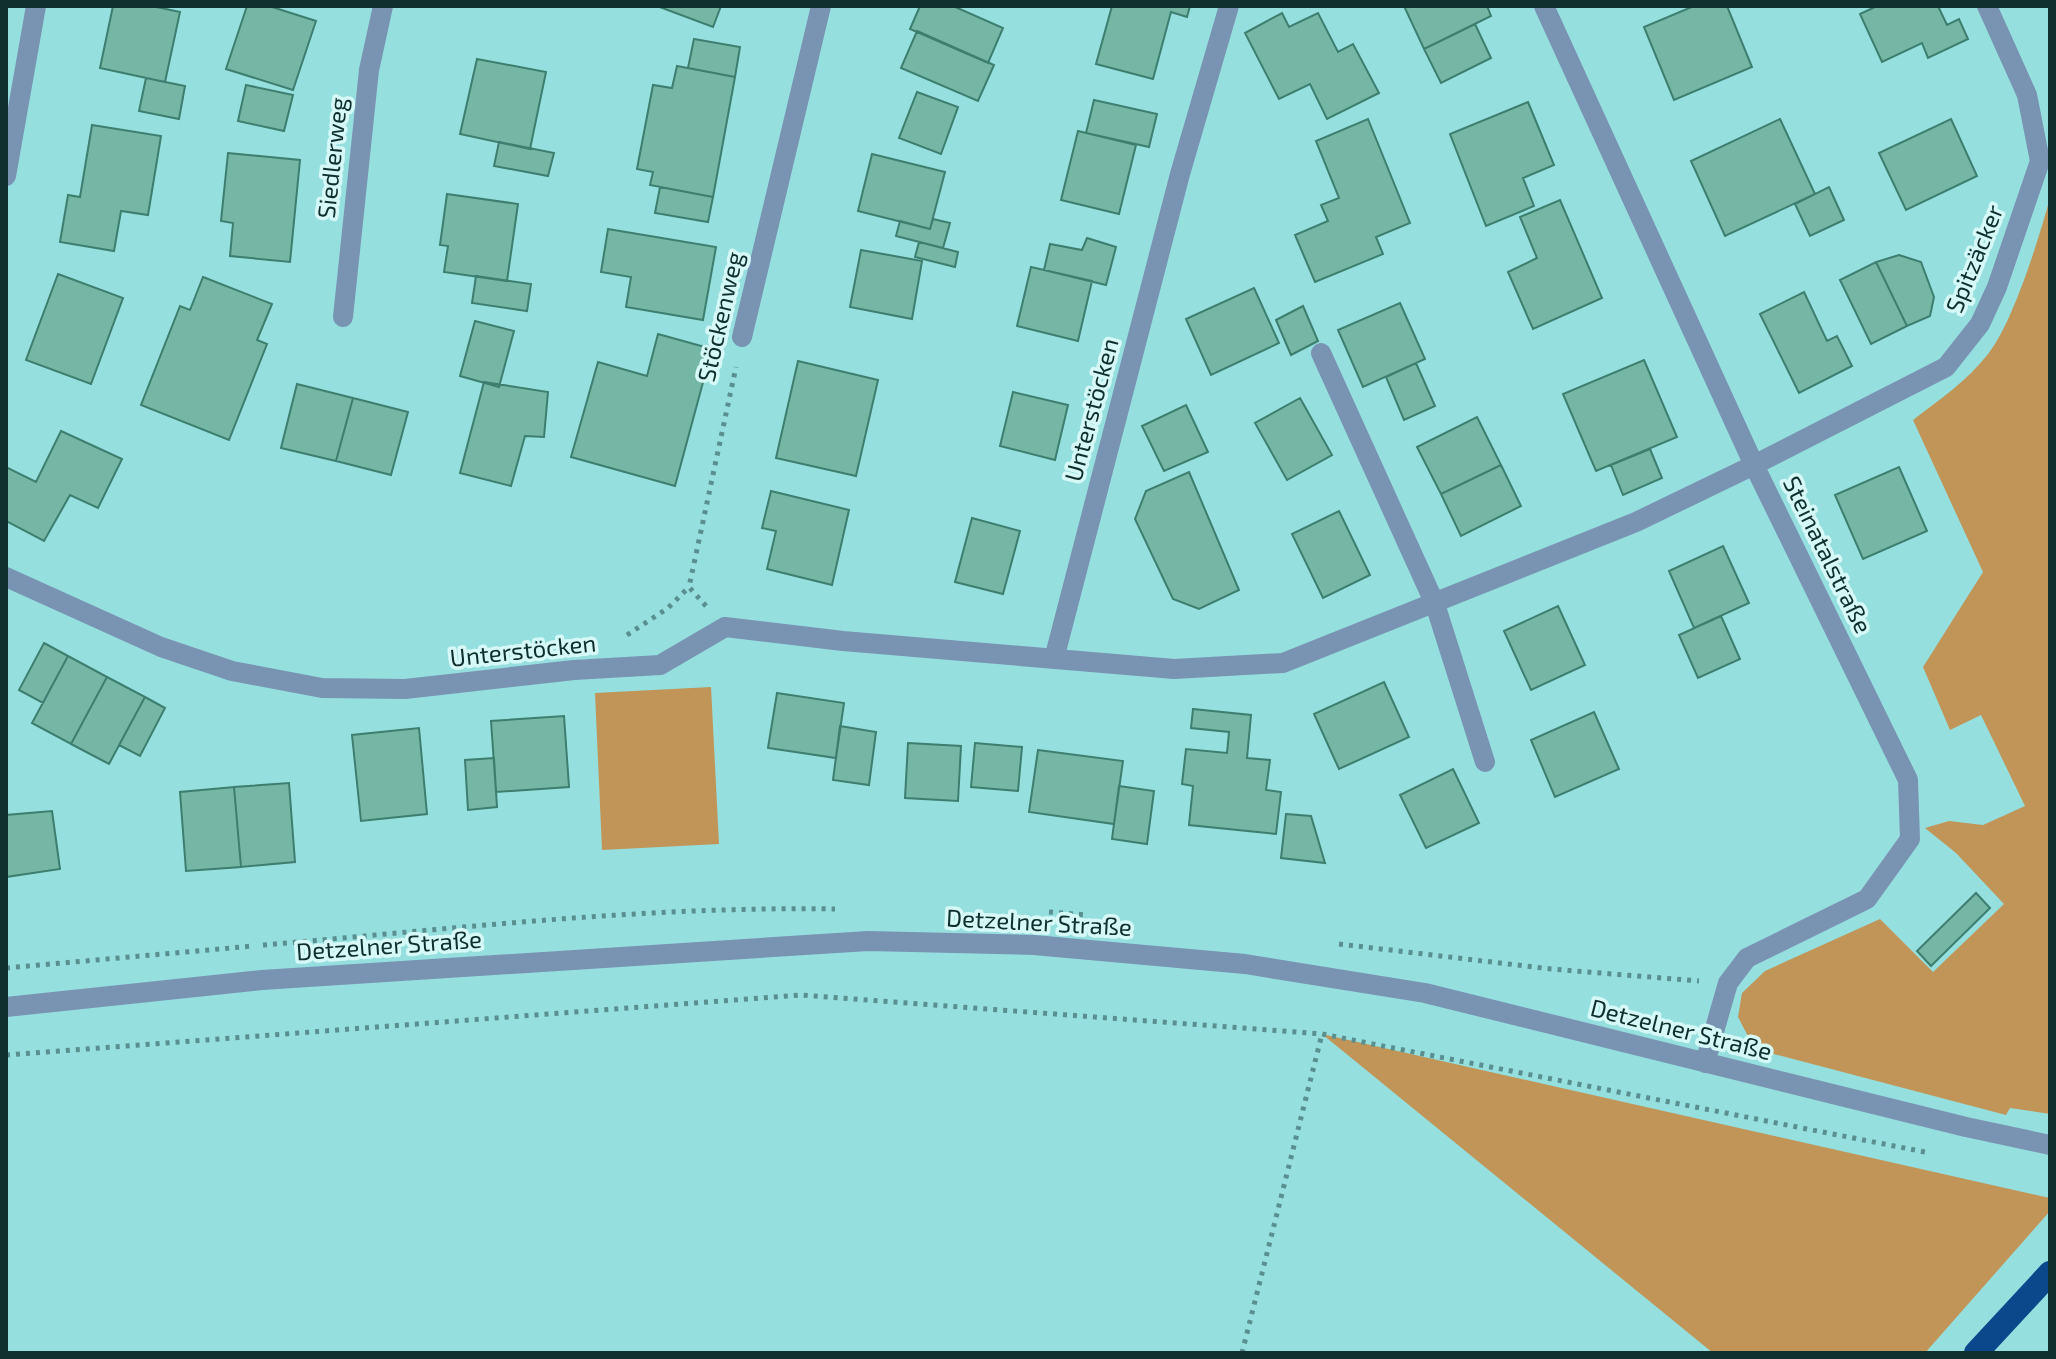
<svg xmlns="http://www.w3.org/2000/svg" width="2056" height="1359" font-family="'Exo 2',sans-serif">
	<rect width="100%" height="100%" fill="#96dfdf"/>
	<!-- green -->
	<path fill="#c09557" d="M2050,198v916l-40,-6 -4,7 -236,-62 -20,-13 -12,-23 4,-24 23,-22 115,-52 53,53 71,-68 -48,-51 -31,-25 24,-7 34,4 42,-19 -44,-91 -31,15 -27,-63 60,-95 -70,-152c26,-20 54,-39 75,-66 25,-31 51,-116 62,-156z
		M711,687l8,157 -117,6 -7,-157z
		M1322,1034l728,164v13l-125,142h-212z"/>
	<!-- building -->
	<path fill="#75b7a5" stroke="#3d7f6f" stroke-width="2" d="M113,6h39l28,6 -15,70 -65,-14z
		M247,6h22l47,15 -23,69 -67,-21z
		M657,6h64l-8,21z
		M920,6h33l50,22 -15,35 -78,-34z
		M1112,6h78l-3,11 -16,-5 -18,67 -57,-15z
		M1404,6h83l4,10 -67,33z
		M1694,6h33l25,61 -78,33 -30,-73z
		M1877,6h61l9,19 12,-6 9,20 -40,19 -6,-15 -40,19 -22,-48z
		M1282,13l7,14 29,-14 20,39 15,-8 26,49 -52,26 -17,-35 -31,15 -34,-66z
		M1475,24l16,34 -50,25 -17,-34z
		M917,31l77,34 -16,36 -77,-33z
		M694,39l46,8 -5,30 -47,-9z
		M477,59l69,13 -16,77 -70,-15z
		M677,66l58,11 -22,120 -63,-12 3,-13 -16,-3 16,-84 19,3z
		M146,78l39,8 -6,33 -40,-8z
		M246,85l47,10 -9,36 -46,-10z
		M917,92l41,15 -17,47 -42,-16z
		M1094,100l63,14 -8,33 -63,-14z
		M1528,102l26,63 -31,13 11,28 -48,20 -36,-92z
		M1368,119l42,104 -34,14 7,17 -68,28 -20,-47 33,-14 -7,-16 18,-7 -23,-57z
		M1780,119l35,75 -90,42 -34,-75z
		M1951,119l26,57 -71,34 -27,-57z
		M92,125l69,11 -13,79 -27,-4 -7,40 -54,-9 8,-47 12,2z
		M1078,131l58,14 -17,69 -58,-14z
		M499,142l55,11 -6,23 -54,-10z
		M228,153l72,7 -10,102 -60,-6 3,-33 -12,-2z
		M872,154l73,18 -15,57 -72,-18z
		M660,187l53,10 -5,25 -53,-9z
		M1829,187l15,33 -34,16 -15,-32z
		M447,194l71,10 -11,77 -63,-9 4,-26 -8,-1z
		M1560,200l42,98 -69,31 -25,-57 29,-14 -17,-41z
		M933,219l17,4 -7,25 -47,-12 4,-15 30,8z
		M608,229l108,18 -13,73 -77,-13 5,-30 -30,-5z
		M1087,238l29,9 -10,38 -62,-15 6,-26 32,6z
		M919,242l39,10 -3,15 -40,-10z
		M861,250l61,11 -10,58 -62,-12z
		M1899,255l22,7 13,35 -4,19 -23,10 -31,-64z
		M1876,262l31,64 -36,18 -31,-64z
		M1031,267l61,14 -14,60 -61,-15z
		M58,274l65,24 -32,86 -65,-24z
		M476,276l55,8 -4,27 -55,-8z
		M203,277l69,27 -15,36 10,4 -38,96 -88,-35 39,-99 10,4z
		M1254,288l25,55 -68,32 -25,-56z
		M1804,292l23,49 10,-5 15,30 -53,27 -39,-79z
		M1400,303l25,56 -62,28 -25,-57z
		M1303,306l15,35 -27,14 -15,-35z
		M475,321l39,10 -15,56 -39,-11z
		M658,334l54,15 -37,137 -104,-29 27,-95 49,14z
		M1644,360l33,77 -81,34 -33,-77z
		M798,361l80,19 -22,96 -80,-18z
		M1416,363l19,43 -31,14 -18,-43z
		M484,382l64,10 -4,45 -19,-1 -14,50 -51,-13z
		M297,384l56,14 -17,63 -55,-13z
		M1013,392l55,13 -13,55 -55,-14z
		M353,398l55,14 -17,63 -55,-14z
		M1300,398l32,57 -45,25 -32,-57z
		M1186,405l22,47 -44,19 -22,-45z
		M1477,417l24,48 -60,29 -24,-47z
		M61,431l61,28 -24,49 -28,-13 -26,46 -38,-20v-54l30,15z
		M1650,449l12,29 -39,17 -12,-30z
		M1501,465l20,41 -60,30 -20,-42z
		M1899,467l28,64 -64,28 -28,-64z
		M1189,472l50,118 -40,19 -26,-10 -38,-80 11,-28z
		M771,491l78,19 -17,75 -65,-16 9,-38 -14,-3z
		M1339,511l31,64 -47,23 -31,-64z
		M972,518l48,13 -17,63 -48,-12z
		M1723,546l26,57 -55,25 -25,-57z
		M1558,606l27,59 -54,25 -27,-59z
		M1721,616l19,43 -42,19 -19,-43z
		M44,643l24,13 -25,47 -24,-13z
		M68,656l39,21 -36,67 -39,-21z
		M107,677l38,20 -36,67 -38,-20z
		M1384,682l25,55 -70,32 -25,-55z
		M777,693l67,10 -8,55 -68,-10z
		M145,697l20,11 -25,48 -21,-11z
		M1193,709l58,6 -4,43 23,2 -4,30 15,2 -5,42 -87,-9 4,-39 -11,-2 4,-35 41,4 2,-21 -38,-4z
		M1594,712l25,57 -64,28 -24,-57z
		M564,716l5,71 -73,5 -5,-71z
		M840,726l36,6 -7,53 -36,-5z
		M419,728l8,86 -66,7 -9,-86z
		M908,743l53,3 -3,55 -53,-3z
		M975,743l47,4 -4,44 -47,-4z
		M1038,750l85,11 -9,63 -85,-12z
		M494,758l3,49 -29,3 -3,-50z
		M1453,769l26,54 -53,25 -26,-53z
		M289,783l6,79 -54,5 -7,-80z
		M1119,786l35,5 -7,53 -35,-5z
		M234,787l7,80 -55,4 -6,-79z
		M52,811l8,58 -54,8v-62z
		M1286,814l25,2 14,47 -44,-5z
		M1976,893l14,15 -59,58 -14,-15z"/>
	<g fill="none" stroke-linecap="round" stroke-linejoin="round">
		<!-- path -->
		<path stroke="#598f8f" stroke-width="5" stroke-dasharray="4 6" stroke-linecap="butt" d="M706,606l-17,-19 47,-220
			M627,635l41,-27 21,-21
			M1049,912l38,3
			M1339,944l212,25 148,12
			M263,945c190,-16 381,-39 572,-36
			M6,968l247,-22
			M6,1055l795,-60 521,39 608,119
			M1242,1353l80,-319"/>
		<!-- minor -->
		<path stroke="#7993b3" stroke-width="20" d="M1544,6l210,459 154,315 2,59 -43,60 -120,59 -19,25 -23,80
			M6,176l30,-170
			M343,317l26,-247 14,-64
			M742,337l79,-331
			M1321,353l114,251 50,158
			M6,577l155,70 71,24 90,17 83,1 169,-19 86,-5 65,-38 118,14 331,28 109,-6 353,-141 118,-57 192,-98 34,-43 17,-37 43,-126 -13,-66 -40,-89
			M1054,659l126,-485 49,-168
			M6,1007l256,-27 606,-39 166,4 211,19 180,29 541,134 84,18"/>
		<!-- highway -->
		<path stroke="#0b488b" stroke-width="24" d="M1976,1353l74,-80"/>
	</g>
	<g text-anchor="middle" stroke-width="7" stroke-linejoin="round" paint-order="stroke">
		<!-- street labels -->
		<g font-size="24" fill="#102f2f" stroke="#d6f9f8">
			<text transform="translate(333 158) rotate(-84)" y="8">Siedlerweg</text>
			<text transform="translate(1975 259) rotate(-68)" y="8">Spitzäcker</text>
			<text transform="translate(721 317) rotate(-77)" y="8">Stöckenweg</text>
			<text transform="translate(1092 410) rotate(-75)" y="8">Unterstöcken</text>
			<text transform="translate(1827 555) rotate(64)" y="8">Steinatalstraße</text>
			<text transform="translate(523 651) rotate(-6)" y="8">Unterstöcken</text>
			<text transform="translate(1039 923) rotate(3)" y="8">Detzelner Straße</text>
			<text transform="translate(389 946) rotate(-4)" y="8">Detzelner Straße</text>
			<text transform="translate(1681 1030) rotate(14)" y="8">Detzelner Straße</text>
		</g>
	</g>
	<!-- border -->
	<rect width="2056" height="1359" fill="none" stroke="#102f2f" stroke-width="16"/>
</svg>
